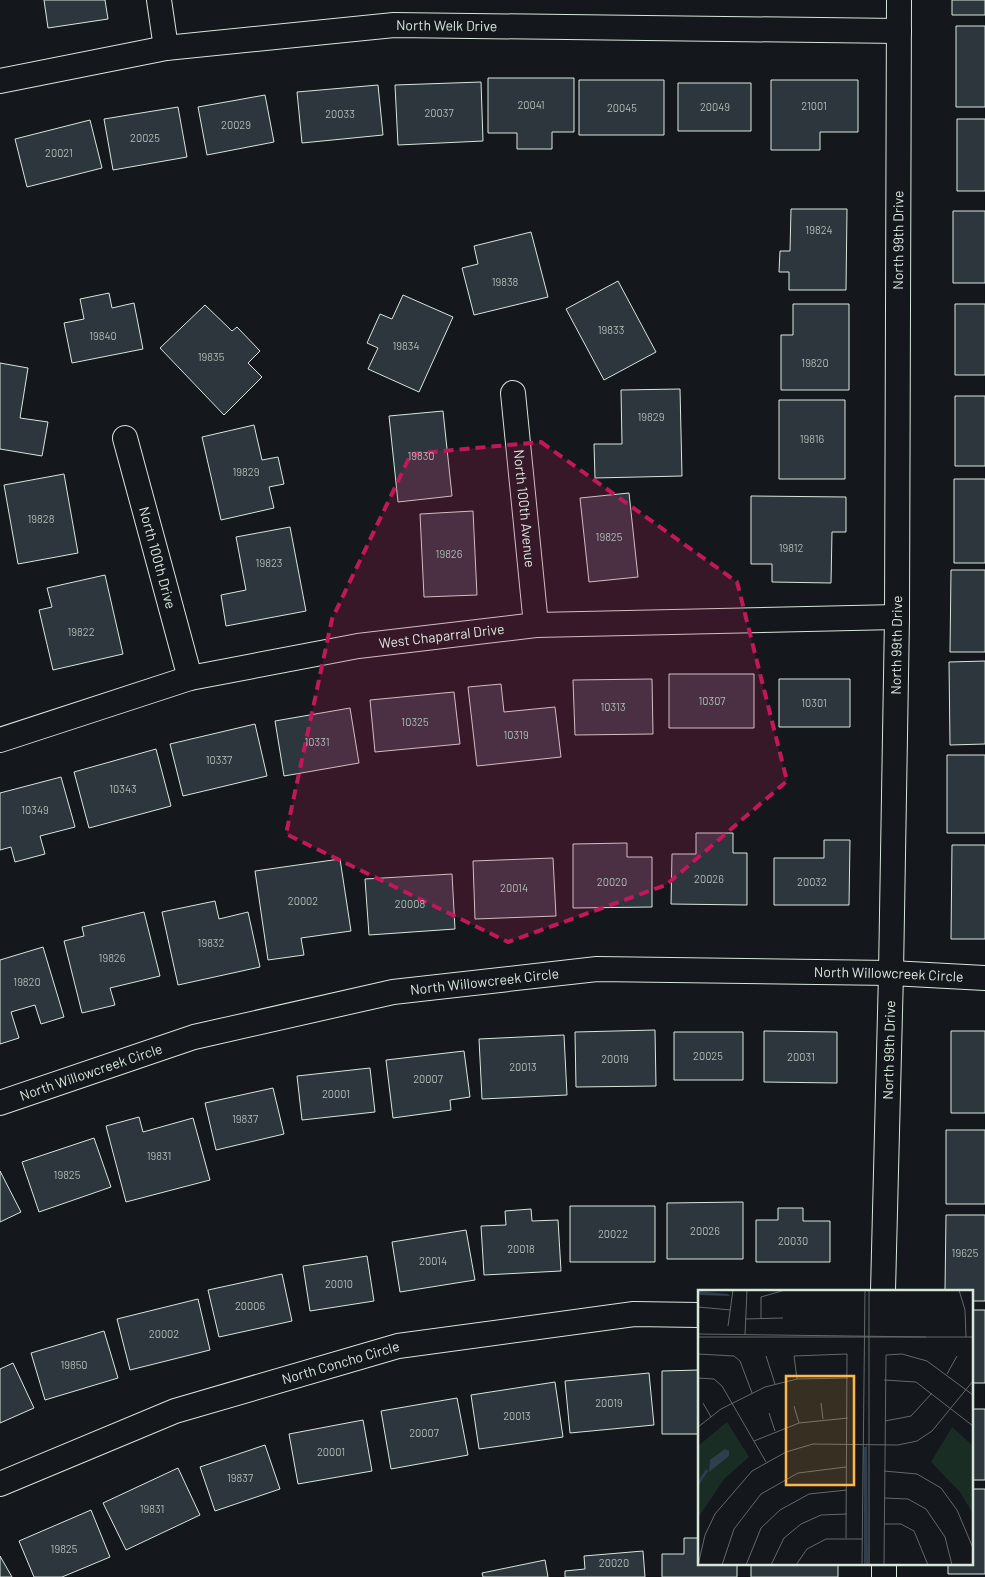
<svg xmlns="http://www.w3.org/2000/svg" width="985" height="1577" font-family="Barlow,sans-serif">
	<rect width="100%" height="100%" fill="#14181c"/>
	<!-- building -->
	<path fill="#2c363c" stroke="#d8e6dc" d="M44,0h61l3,19 -60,9z
		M952,0h33v15h-33z
		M956,26h29v81h-29z
		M488,78h86v54h-22v17h-35v-16h-29z
		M579,80h85v55h-85z
		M771,80h87v52h-38v18h-49z
		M481,82l2,59 -85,4 -3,-60z
		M678,83h73v48h-73z
		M378,85l5,50 -81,8 -5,-51z
		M265,95l9,47 -67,13 -9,-48z
		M178,107l9,50 -74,13 -9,-51z
		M957,119h28v72h-28z
		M90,120l12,48 -75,19 -12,-48z
		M791,209h56l-1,81h-57v-18h-10l1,-21h10z
		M953,211h32v72h-32z
		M531,232l17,65 -74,18 -12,-47 16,-4 -4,-18z
		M618,281l38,71 -52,28 -38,-71z
		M109,293l3,15 22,-5 9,46 -71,14 -8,-40 20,-4 -4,-20z
		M403,295l50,22 -34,75 -51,-23 10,-21 -11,-5 13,-29 12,5z
		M793,304h56v86h-68v-55h12z
		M955,304h30v71h-30z
		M205,305l27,26 5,-4 23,24 -12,12 14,14 -38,38 -64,-67z
		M0,363l28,5 -8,50 28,4 -6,34 -42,-7z
		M680,389l2,87 -87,2 -1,-34h28l-1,-54z
		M955,396h30v70h-30z
		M779,400h66v79h-66z
		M443,411l9,85 -54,6 -9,-86z
		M254,425l8,35 16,-3 6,27 -15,3 5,21 -53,12 -19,-83z
		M64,474l14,79 -60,11 -14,-79z
		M954,479h31v84h-31z
		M629,493l9,84 -49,5 -9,-84z
		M751,496l95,1v35h-14l-1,51 -59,-1v-18h-21z
		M473,511l4,84 -53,2 -4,-83z
		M290,527l16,84 -80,15 -5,-31 25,-5 -10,-53z
		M951,570h34v82h-35z
		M105,575l18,79 -70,16 -14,-60 13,-3 -5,-19z
		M985,661v83l-35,1 -1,-83z
		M669,674h85v54h-85z
		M652,679l1,55 -78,1 -2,-55z
		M779,679h71v48h-71z
		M501,684l3,28 51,-5 6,50 -84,9 -9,-79z
		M454,692l6,52 -85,8 -5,-52z
		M350,708l9,55 -75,13 -9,-55z
		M255,724l12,52 -84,20 -13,-52z
		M156,749l15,57 -82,22 -15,-56z
		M947,755h38v78h-38z
		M61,777l14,50 -35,9 5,18 -30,8 -4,-15 -11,3v-57z
		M696,833h37v20h14v52l-76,-1 1,-50h24z
		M824,840h26l-1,65h-75v-47h50z
		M627,843v14h25v50l-79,1v-64z
		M952,845h33v94h-34z
		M553,858l3,58 -81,3 -2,-58z
		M340,859l11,72 -50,7 3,17 -36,5 -13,-89z
		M452,874l3,55 -86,6 -4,-56z
		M215,901l4,18 29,-7 12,55 -82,18 -16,-73z
		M144,912l16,64 -50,12 5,17 -33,8 -18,-72 20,-5 -2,-9z
		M43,947l21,70 -23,7 -6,-19 -24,7 8,26 -19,6v-84z
		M655,1030l1,56 -80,1 -1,-55z
		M764,1031l73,1v51l-73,-1z
		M951,1031h34v82h-34z
		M674,1032h69v48h-69z
		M564,1035l3,60 -85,4 -3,-60z
		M464,1051l6,46 -20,3 1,10 -58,8 -7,-58z
		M370,1068l5,44 -73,8 -5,-44z
		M273,1088l11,46 -68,16 -11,-47z
		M139,1117l4,15 50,-14 17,62 -84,22 -20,-76z
		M946,1130h39v74h-39z
		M94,1138l17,49 -72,25 -17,-50z
		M0,1171l21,41 -21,10z
		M743,1202v57h-76v-56z
		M570,1206h85v56h-85z
		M778,1208h25v13h27v41h-74v-42h22z
		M531,1209l1,12 26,-1 3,51 -77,4 -3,-49 25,-1 -1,-14z
		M946,1215h39v86h-14v-10h-26z
		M466,1230l9,50 -75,12 -8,-50z
		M367,1256l7,45 -64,10 -7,-45z
		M282,1274l10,47 -73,16 -11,-47z
		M198,1299l12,51 -80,20 -13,-51z
		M971,1310h14v73h-14z
		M104,1331l14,47 -73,22 -14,-47z
		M13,1363l21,45 -34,15v-54z
		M699,1370v64h-37v-63z
		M649,1373l5,52 -84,8 -5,-52z
		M555,1382l8,55 -84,12 -8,-54z
		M457,1398l11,57 -77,14 -10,-58z
		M971,1409h14v71h-14z
		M363,1420l9,51 -74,13 -9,-50z
		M265,1445l15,44 -65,22 -15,-44z
		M178,1468l22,47 -74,35 -23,-47z
		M971,1489h14v85h-37v-11h23z
		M91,1510l19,47 -48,20h-28l-15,-36z
		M684,1538h15v25h38v14h-75v-23h22z
		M643,1551l2,26h-80v-6l20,-2 -1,-13z
		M0,1556l12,21h-12z
		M545,1560l3,17h-65l-1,-4z
		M751,1563h87v14h-87z"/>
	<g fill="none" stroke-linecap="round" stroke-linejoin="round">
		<!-- street casing -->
		<g stroke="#d8e6dc" stroke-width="26">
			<g id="street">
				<path d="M159,0l7,48"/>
				<path id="s1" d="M0,81l166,-33 228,-23 505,6"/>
				<path id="s2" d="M513,393l23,232"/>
				<path id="s3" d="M125,438l65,240"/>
				<path id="s4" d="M0,740l190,-62 168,-32 178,-21 361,-8"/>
				<path id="s5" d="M0,1103l194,-66 199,-45 204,-23 294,4 94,5"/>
				<path id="s6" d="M883,1291l8,-318 6,-356 2,-617"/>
				<path id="s7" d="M0,1484l175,-73 223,-65 236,-32 65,1"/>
				<path d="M884,1563v14"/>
			</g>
		</g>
		<!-- street -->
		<use href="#street" stroke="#14181c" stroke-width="24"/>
	</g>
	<!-- marked area -->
	<path fill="#c2185b" fill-opacity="0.2" stroke="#c2185b" stroke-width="4" stroke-dasharray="10 6" stroke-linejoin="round" d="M541,442l196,140 50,199 -121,104 -158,57 -222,-108 46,-215 79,-165z"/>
	<g text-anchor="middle" stroke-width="4" stroke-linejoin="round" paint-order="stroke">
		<!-- number labels -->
		<g font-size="11" fill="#adbab4">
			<text x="531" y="109">20041</text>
			<text x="814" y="110">21001</text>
			<text x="715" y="111">20049</text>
			<text x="622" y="112">20045</text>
			<text x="439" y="117">20037</text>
			<text x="340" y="118">20033</text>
			<text x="236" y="129">20029</text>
			<text x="145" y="142">20025</text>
			<text x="59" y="157">20021</text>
			<text x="819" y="234">19824</text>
			<text x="505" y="286">19838</text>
			<text x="611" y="334">19833</text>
			<text x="103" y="340">19840</text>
			<text x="406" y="350">19834</text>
			<text x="211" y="361">19835</text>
			<text x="815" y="367">19820</text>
			<text x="651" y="421">19829</text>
			<text x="812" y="443">19816</text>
			<text x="421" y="460">19830</text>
			<text x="246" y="476">19829</text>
			<text x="41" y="523">19828</text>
			<text x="609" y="541">19825</text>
			<text x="791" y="552">19812</text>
			<text x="449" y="558">19826</text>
			<text x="269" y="567">19823</text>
			<text x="81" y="636">19822</text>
			<text x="712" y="705">10307</text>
			<text x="814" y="707">10301</text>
			<text x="613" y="711">10313</text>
			<text x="415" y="726">10325</text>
			<text x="516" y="739">10319</text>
			<text x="317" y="746">10331</text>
			<text x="219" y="764">10337</text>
			<text x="123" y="793">10343</text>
			<text x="35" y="814">10349</text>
			<text x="709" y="883">20026</text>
			<text x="612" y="886">20020</text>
			<text x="812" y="886">20032</text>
			<text x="514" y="892">20014</text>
			<text x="303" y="905">20002</text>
			<text x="410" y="908">20008</text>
			<text x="211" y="947">19832</text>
			<text x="112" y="962">19826</text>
			<text x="27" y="986">19820</text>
			<text x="708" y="1060">20025</text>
			<text x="801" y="1061">20031</text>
			<text x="615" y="1063">20019</text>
			<text x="523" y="1071">20013</text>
			<text x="428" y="1083">20007</text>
			<text x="336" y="1098">20001</text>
			<text x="245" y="1123">19837</text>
			<text x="159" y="1160">19831</text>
			<text x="67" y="1179">19825</text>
			<text x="705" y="1235">20026</text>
			<text x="613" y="1238">20022</text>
			<text x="793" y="1245">20030</text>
			<text x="521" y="1253">20018</text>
			<text x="965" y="1257">19625</text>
			<text x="433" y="1265">20014</text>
			<text x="339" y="1288">20010</text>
			<text x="250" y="1310">20006</text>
			<text x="164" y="1338">20002</text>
			<text x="74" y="1369">19850</text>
			<text x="609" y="1407">20019</text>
			<text x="517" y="1420">20013</text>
			<text x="424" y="1437">20007</text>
			<text x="331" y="1456">20001</text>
			<text x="240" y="1482">19837</text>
			<text x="152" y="1513">19831</text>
			<text x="64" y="1553">19825</text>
			<text x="614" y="1567">20020</text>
		</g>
		<!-- street labels -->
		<g font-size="14" fill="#d8e6dc" stroke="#14181c">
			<text dy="5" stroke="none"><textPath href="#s1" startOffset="451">North Welk Drive</textPath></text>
			<text dy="5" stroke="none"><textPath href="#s6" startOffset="1051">North 99th Drive</textPath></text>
			<text dy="5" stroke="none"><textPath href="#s2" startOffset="116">North 100th Avenue</textPath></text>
			<text dy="5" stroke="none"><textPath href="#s3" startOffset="124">North 100th Drive</textPath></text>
			<text dy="5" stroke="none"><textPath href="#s4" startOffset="455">West Chaparral Drive</textPath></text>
			<text dy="5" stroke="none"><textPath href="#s6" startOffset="646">North 99th Drive</textPath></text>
			<text dy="5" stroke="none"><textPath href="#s5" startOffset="906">North Willowcreek Circle</textPath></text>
			<text dy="5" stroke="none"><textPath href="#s5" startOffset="501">North Willowcreek Circle</textPath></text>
			<text dy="5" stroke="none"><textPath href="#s6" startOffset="241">North 99th Drive</textPath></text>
			<text dy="5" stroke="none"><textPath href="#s5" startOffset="96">North Willowcreek Circle</textPath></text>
			<text dy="5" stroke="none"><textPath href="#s7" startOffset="362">North Concho Circle</textPath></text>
		</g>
	</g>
	<!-- overview -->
	<g transform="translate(698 1290)">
		<rect width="275" height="275" fill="#14181c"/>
		<path d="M29,132l22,35 -25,22 -26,39v-72zM254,137l21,19v68l-13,-22 -29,-30z" fill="#1a2d24"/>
		<path d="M0,1l30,3 2,2 -32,-1zM169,156l1,119h-4v-118zM27,159l4,2v5l-20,16 1,-12z" fill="#2f3f4d"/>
		<path fill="none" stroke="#2f3f4d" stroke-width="2.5" d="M0,194l9,-14"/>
		<path fill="none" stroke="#626a69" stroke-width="1" d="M171,0v275M261,0l6,20 1,27M0,17l33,3M47,29l38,-1M63,29v-22l24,-7M30,36l5,-36M0,44l228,3M47,45l2,-45M0,47h275M0,64l36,2 6,5 12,32M68,66l9,28M249,84l10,-18M0,88l16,1 8,7 44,76M99,89l-3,-23 53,-2 -1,184M186,90l32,2 57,44M5,113l8,14M123,113l2,16M96,116l5,17M71,123l6,18M187,131l26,-5 21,-23M0,137l23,-18 44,-22 32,-8 51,-1M56,151l45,-18 49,-5M186,181l33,3 24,14 16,22 16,38M186,208l24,1 18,10 19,28 7,28M186,234h17l13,7 14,34M0,275l7,-30 10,-21 37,-43 34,-19 27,-8 85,1 19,-4 15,-10 41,-50M24,275l12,-36 27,-35 37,-21 48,-6M48,275l15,-37 19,-18 29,-16 38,-4M73,275l13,-27 17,-14 20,-9 26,-1M98,275l11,-16 19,-10h36M164,275l3,-275M186,275l2,-210 16,-1 25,7 46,34"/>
		<path fill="#ffb74d" fill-opacity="0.15" stroke="#ffb74d" stroke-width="2.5" d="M88,86h68v109h-68z"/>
		<rect width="275" height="275" fill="none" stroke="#d8e6dc" stroke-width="2.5"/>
	</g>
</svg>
